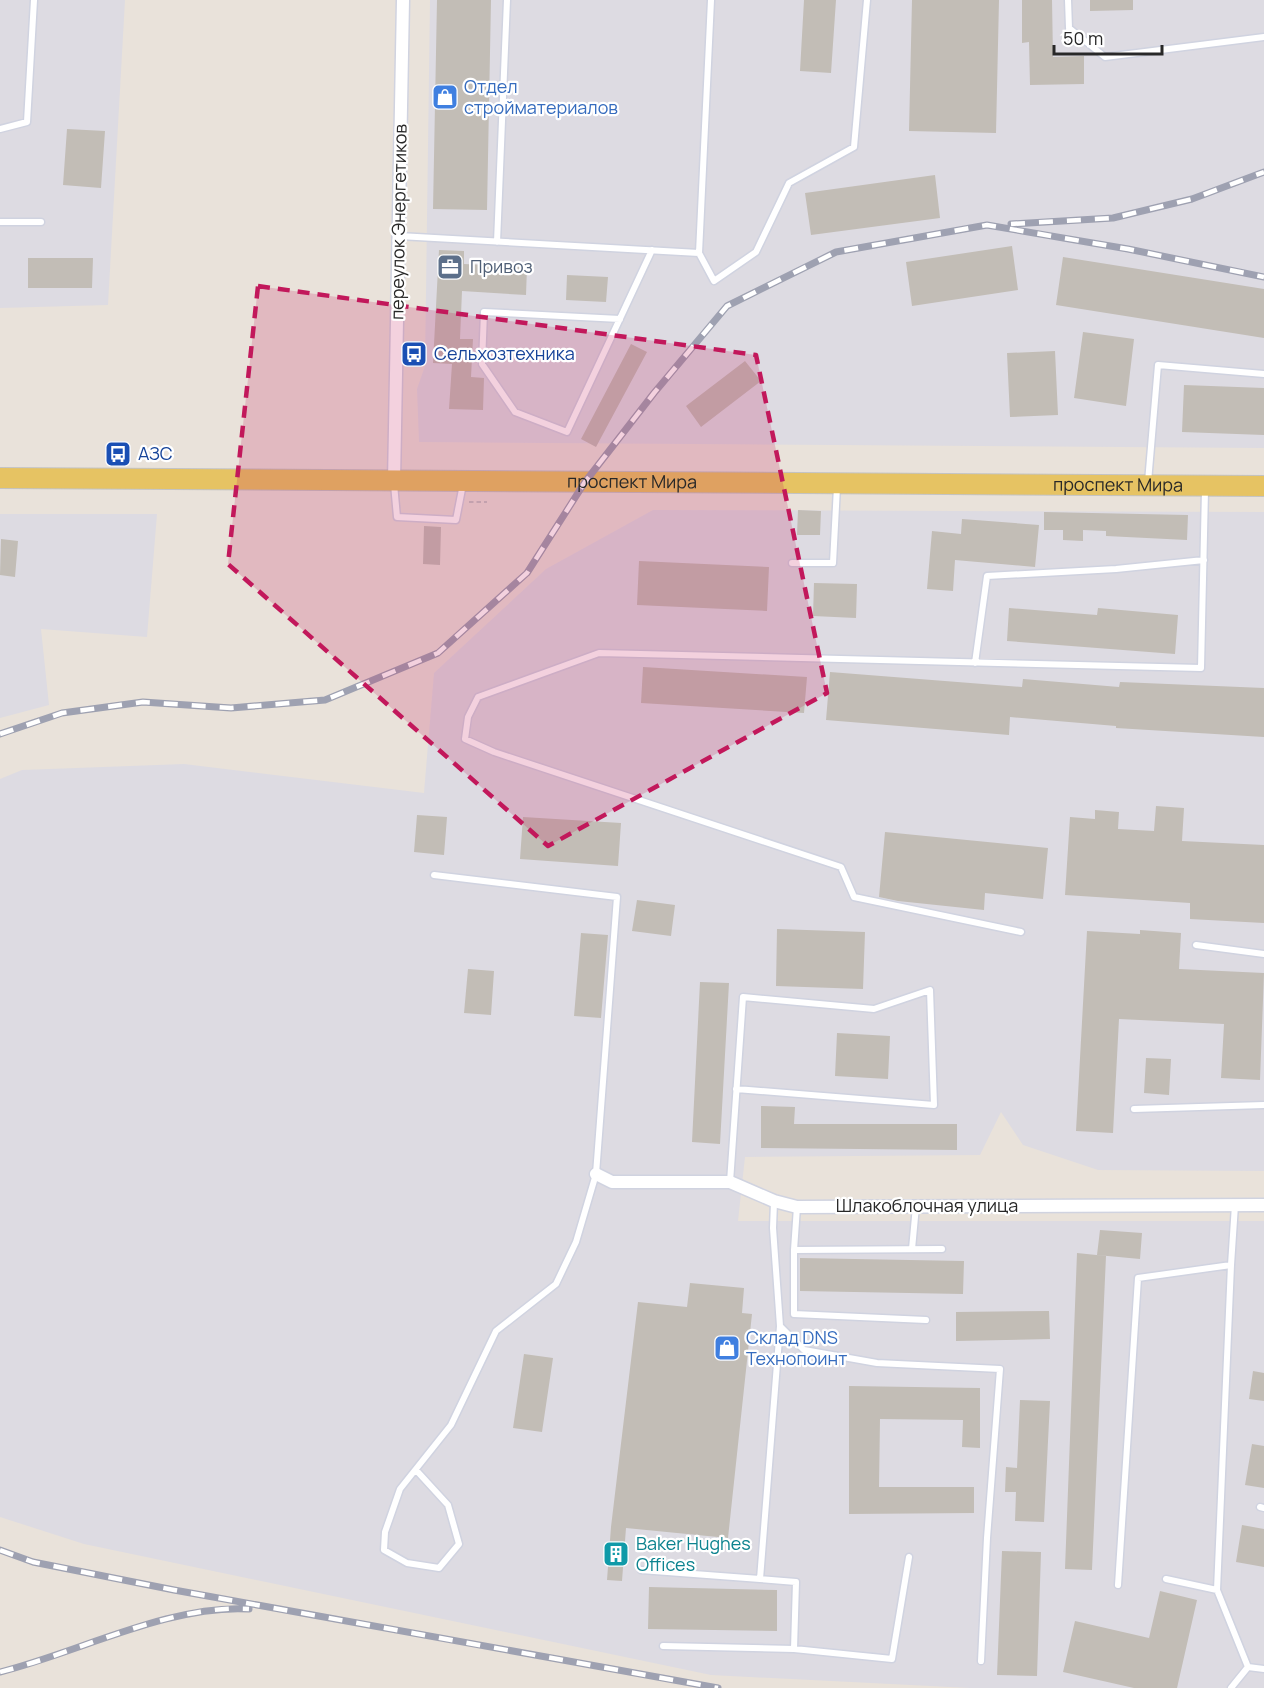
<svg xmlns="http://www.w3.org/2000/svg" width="1264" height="1688" font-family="Manrope,sans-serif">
	<rect width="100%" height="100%" fill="#e9e2da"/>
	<!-- industrial -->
	<path fill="#dddbe2" d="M0,0h125l-17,305 -108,3z
		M430,0h834v448l-845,-6 -2,-53 8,-23z
		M653,510l611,2v659l-166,-1 -75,-25 -22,-33 -21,43 -235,2 -7,64h526v467h-294l-259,-13 -627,-131 -84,-27v-738l22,-9 162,-6 240,29 10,-120 112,-104z
		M0,514h157l-10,123 -106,-8 8,76 -49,13z"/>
	<!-- building -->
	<path fill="#c2bdb6" d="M437,0h54l-4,210 -54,-1z
		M804,0h32l-5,73 -31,-2z
		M912,0h87l-3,133 -87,-2z
		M1022,0h30l1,57 31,-1v28l-54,1 -1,-43 -7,1z
		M1090,0h43v10l-43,1z
		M67,129l38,2 -4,57 -38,-3z
		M935,175l5,43 -129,17 -6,-42z
		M1012,246l6,44 -106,16 -6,-44z
		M439,250l25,1v13l63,3 -1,28 -64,-4 -2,48h13l-2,38 13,1 -1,32 -34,-1 3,-45 -19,-1z
		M1063,257l201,32v49l-208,-33z
		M28,258h65l-1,30h-64z
		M567,275l41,2 -2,25 -40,-2z
		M1083,332l51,7 -8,67 -52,-8z
		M631,344l16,8 -51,95 -15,-8z
		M1055,351l3,64 -48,2 -3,-64z
		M745,361l16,20 -60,46 -15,-21z
		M1184,385l80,3v47l-82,-3z
		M798,510l23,1 -1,24h-23z
		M1044,512l144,3 -1,25 -81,-4v-5l-23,-1v11l-20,-1v-10h-19z
		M962,519l77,6 -4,42 -80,-7 -2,31 -26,-2 5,-58 29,3z
		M424,526l17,1 -1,38 -17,-1z
		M1,539l17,2 -3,36 -15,-2z
		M639,561l130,6 -2,44 -130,-6z
		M814,583l43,1 -1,34 -43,-2z
		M1009,608l88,7 1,-7 80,7 -3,39 -168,-13z
		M643,667l164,10 -3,36 -163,-10z
		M830,672l192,15 1,-8 96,8 1,-5 144,6v49l-148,-9v-2l-106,-9 -1,18 -183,-15z
		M1156,806l28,2 -2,33 82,4v78l-74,-4v-16l-125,-8 5,-78 25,2v-9l24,2 -1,17 36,2z
		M417,815l30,2 -3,38 -30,-3z
		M523,817l98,6 -3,43 -98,-7z
		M885,832l163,16 -5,51 -58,-6 -1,17 -86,-9 -19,-4z
		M637,900l38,5 -4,31 -39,-5z
		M777,929l88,3 -2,57 -87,-3z
		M1140,930l41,3 -2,36 85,4 -4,107 -39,-2 3,-54 -105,-5 -6,114 -37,-2 11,-200 53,3z
		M581,933l27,2 -7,83 -27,-2z
		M468,969l26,2 -3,44 -27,-2z
		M700,982l29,1 -9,161 -28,-2z
		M837,1033l53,3 -2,43 -53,-3z
		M1146,1058l25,1 -2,36 -25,-2z
		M761,1106l34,1 -1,17h163v26l-196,-2z
		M1100,1230l42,3 -2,26 -43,-4z
		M1077,1253l29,3 -14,314 -27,-1z
		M800,1258l164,3 -1,33 -163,-3z
		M690,1283l54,5 -2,25 10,1 -24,224 -102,-10 -4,53 -15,-1 4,-53 27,-225 49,5z
		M1049,1311l1,28 -94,2v-29z
		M524,1354l29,4 -11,74 -29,-4z
		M1253,1371l11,2v28l-15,-2z
		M849,1386l131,2v60l-18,-1 1,-27 -83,-1 -1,68h95v26l-125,1z
		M1020,1400l30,1 -6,121 -29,-1 1,-29h-11l1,-25 11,1z
		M1252,1444l12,2v42l-19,-3z
		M1242,1525l22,4v38l-28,-5z
		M1002,1551l39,1 -4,124 -40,-1z
		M649,1587l128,3v41l-129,-2z
		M1160,1591l37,9 -20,88h-43l-71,-16 12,-51 74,17z"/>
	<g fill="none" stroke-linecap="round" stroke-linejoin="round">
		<!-- service casing -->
		<g stroke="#d0d3e0" stroke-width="9">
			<path id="service" d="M711,0l-12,253 15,28 42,-29 33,-69 65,-36 13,-147
				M1068,0l1,28 36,29 159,-20
				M0,129l27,-7 7,-122
				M0,222h41
				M399,236l300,17
				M497,242l10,-242
				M620,319l-136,-7 -2,52 33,48 52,20 85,-182
				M1148,482l10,-117 106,9
				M394,484l3,33 59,3 7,-36
				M792,563h41l4,-76
				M975,663l12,-87 129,-7 88,-9
				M1021,932l-167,-35 -13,-30 -347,-115 -29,-13 3,-22 10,-20 121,-44 602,15 4,-178
				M1196,945l68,9
				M1134,1109l130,-4
				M730,1182l13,-185 131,12 56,-19 4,115 -198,-16
				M797,1207l-3,43v64l132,6
				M912,1249l4,-43
				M794,1250l148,-1
				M780,1326l24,24 73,13 123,6 -13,169 -6,123
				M416,1470l32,35 11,39 -20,24 -32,-5 -23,-13 1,-18 15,-43 51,-64 45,-94 60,-47 20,-42 20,-68 21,-277 -183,-22
				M1260,1507l4,1
				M641,1570l119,9 20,-253 -7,-98 1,-26
				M1166,1579l51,11 14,-325
				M1118,1585l20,-307 93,-13 4,-60
				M1217,1590l31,77 -17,21
				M663,1646l131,3 2,-67 -36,-3
				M794,1649l98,10 17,-102
				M1248,1667l16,2"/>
		</g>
		<!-- minor casing -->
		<g stroke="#d0d3e0" stroke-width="15">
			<path id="minor" d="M394,481l9,-481
				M596,1174l16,8h118l44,19 23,6 467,-2"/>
		</g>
		<!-- primary casing -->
		<g stroke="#c3c3c3" stroke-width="22">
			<g id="primary">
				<path id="s1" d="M0,478l1264,8"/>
			</g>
		</g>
		<!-- path -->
		<path stroke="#c3c3c3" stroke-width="2" stroke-dasharray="4.5 3" stroke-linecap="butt" d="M469,502h18"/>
		<!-- service -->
		<use href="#service" stroke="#fff" stroke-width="6"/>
		<!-- minor -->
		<use href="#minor" stroke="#fff" stroke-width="12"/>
		<!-- primary -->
		<use href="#primary" stroke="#e6c363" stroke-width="20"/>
		<!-- rail casing -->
		<g stroke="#9ea1b1" stroke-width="7">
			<path id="rail" d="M1011,224l102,-6 79,-19 72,-27
				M0,734l62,-21 81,-11 88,6 94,-8 113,-47 89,-80 58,-91 69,-89 73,-87 109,-54 151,-27 141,24 136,28
				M0,1550l33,12 141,28 544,98
				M0,1672c77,-19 170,-68 249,-63"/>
		</g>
		<!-- rail -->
		<use href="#rail" stroke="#fff" stroke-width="4.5" stroke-dasharray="14" stroke-linecap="butt"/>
	</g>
	<!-- marked area -->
	<path fill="#c2185b" fill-opacity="0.2" stroke="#c2185b" stroke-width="4.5" stroke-dasharray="12 8" stroke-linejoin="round" d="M258,286l498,69 71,338 -279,153 -320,-282z"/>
	<!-- icons -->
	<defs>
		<g id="shop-square" transform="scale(1.35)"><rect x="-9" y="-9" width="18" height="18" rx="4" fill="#3f7fe0" stroke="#fff"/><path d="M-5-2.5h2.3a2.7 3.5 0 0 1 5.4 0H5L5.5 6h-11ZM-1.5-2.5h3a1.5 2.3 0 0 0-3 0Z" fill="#fff"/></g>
		<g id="office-square" transform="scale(1.35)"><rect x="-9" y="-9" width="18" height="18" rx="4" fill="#5c6f8a" stroke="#fff"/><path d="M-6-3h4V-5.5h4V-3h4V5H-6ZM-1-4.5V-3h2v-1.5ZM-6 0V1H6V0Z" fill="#fff"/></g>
		<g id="bus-square" transform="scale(1.35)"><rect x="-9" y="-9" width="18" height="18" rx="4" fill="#1a4fb4" stroke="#fff"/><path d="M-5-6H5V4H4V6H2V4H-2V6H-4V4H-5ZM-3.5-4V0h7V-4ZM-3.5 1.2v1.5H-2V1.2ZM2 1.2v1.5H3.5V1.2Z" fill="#fff"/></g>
		<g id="building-square" transform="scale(1.35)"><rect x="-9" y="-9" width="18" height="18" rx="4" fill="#0f9aa8" stroke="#fff"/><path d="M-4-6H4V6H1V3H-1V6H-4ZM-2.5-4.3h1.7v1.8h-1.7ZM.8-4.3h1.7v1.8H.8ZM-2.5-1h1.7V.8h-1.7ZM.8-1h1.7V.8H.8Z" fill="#fff"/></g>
	</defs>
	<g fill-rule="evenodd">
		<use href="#shop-square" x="445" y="97"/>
		<use href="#office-square" x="450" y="267"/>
		<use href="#bus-square" x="414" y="354"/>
		<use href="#bus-square" x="118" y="454"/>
		<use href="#shop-square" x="727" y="1348"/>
		<use href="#building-square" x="616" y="1554"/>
	</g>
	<g text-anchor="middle" stroke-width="4.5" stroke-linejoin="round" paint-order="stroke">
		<!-- shop labels -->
		<g font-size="18" fill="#366cbe" stroke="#fff" text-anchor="start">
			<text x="464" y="93">Отдел<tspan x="464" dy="21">стройматериалов</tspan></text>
			<text x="746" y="1344">Склад DNS<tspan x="746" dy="21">Технопоинт</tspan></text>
		</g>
		<!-- street labels -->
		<g font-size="18" fill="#282828" stroke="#fff">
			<text transform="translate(399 222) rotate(-89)" y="6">переулок Энергетиков</text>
			<text dy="6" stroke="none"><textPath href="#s1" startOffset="632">проспект Мира</textPath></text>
			<text dy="6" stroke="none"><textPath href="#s1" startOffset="1118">проспект Мира</textPath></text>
			<text x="927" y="1212">Шлакоблочная улица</text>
		</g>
		<!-- service labels -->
		<g font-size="18" fill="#4e5e75" stroke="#fff" text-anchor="start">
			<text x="470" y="273">Привоз</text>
		</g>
		<!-- transit labels -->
		<g font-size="18" fill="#164399" stroke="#fff" text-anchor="start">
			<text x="434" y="360">Сельхозтехника</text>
			<text x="138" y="460">АЗС</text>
		</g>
		<!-- culture labels -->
		<g font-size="18" fill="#0d838f" stroke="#fff" text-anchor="start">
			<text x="636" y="1550">Baker Hughes<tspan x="636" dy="21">Offices</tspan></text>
		</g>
	</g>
	<!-- scale -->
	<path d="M1054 45v9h108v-9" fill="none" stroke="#282828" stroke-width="3"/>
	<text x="1063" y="45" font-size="18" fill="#282828" stroke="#ffffff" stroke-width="4.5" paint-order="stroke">50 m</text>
</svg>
